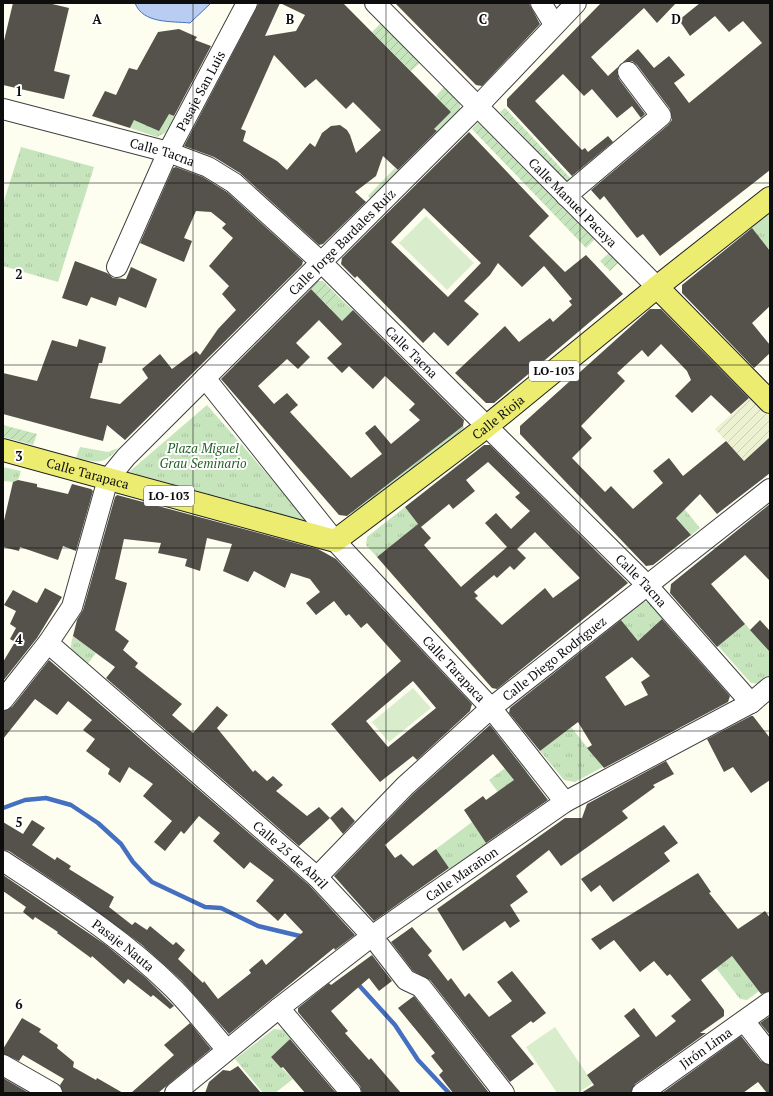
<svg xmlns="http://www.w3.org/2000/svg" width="773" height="1096" font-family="'PT Serif',serif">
	<defs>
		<pattern id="farmland-furrows" width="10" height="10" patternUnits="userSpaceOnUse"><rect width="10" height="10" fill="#ecf2d1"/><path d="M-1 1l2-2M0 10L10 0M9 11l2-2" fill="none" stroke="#c9ceb2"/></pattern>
		<pattern id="grass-tufts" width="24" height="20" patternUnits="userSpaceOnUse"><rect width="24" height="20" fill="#c6e5bc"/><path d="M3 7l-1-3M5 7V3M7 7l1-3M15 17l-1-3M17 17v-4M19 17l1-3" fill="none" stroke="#a9c3a0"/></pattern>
		<pattern id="garden-furrows" width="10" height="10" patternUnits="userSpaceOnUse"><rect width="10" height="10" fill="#c6e5bc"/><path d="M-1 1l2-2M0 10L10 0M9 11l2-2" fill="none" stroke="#a9c3a0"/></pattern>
	</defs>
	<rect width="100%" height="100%" fill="#fdfeef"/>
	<!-- farmland -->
	<path fill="url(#farmland-furrows)" d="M751,397l19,18v22l-16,14 16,18v4l-9,7 -46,-51z"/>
	<!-- grass -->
	<path fill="url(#grass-tufts)" d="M169,114l6,2 -10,17 -8,4 -27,-9 4,-8z
		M21,147l73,20 -36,115 -55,-16v-62z
		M770,213v38l-19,-23z
		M341,299l12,11 -22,22 -12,-11z
		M207,405l102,117 -2,2 -178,-52z
		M80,447l28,5 10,-4c-14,18 -22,14 -42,10z
		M3,467l18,4 -3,9 -5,2 -10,-1z
		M664,484l36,44 -9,7 -37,-44z
		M405,507l13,17 -41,33 -11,-12 1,-8z
		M644,602h7l13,15 -26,24 -17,-21z
		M745,624l25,28v25l-9,7 -10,-1 -33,-37z
		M73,636l23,17 -10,13c-14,-11 -18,-12 -13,-30z
		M571,727l32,40 -28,15 -11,-2 -24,-29z
		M520,757l10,12 -32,23 -9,-12z
		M472,822l15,22 -37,26 -14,-21z
		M732,956l27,35 -12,9 -7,-1 -24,-31z
		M274,1029l10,1 7,8 -20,19 22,22 -18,14h-12l-28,-34z"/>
	<!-- garden -->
	<path fill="url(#garden-furrows)" d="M383,21l39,40 -11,10 -39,-39z
		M446,85l14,18v9l-20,22 -6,-5 17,-17 -15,-16z
		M505,108l69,74 -4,3 -70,-73z
		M480,120l115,119 -9,9 -114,-119z
		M395,168l6,5 -28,28 -5,-5z
		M609,253l10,9 -9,9 -10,-10z
		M317,281h6l18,18 -10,10 -21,-21z
		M3,425l34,9 -4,11 -30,-8z
		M463,426l3,4 -111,86 -3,-4z"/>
	<!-- pitch -->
	<path fill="#d9edcc" d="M426,216l48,47 -27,27 -48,-47z
		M413,688l18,20 -42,34 -17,-20z
		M555,1027l38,56 -15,10h-21l-31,-46z"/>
	<!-- water -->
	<path fill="#b8cdf1" stroke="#4570c1" d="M135,3h76l-21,20c-19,-2 -47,1 -55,-20z"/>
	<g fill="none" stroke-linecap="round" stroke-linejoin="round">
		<!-- stream -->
		<path stroke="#4570c1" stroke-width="4.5" d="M3,808l22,-8 21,-2 25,7 27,18 23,21 12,18 19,20 53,25 16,1 37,18 46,11
			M356,982l39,43 23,35 31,33"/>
	</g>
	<!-- building -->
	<path fill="#55514b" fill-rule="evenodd" d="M13,3h35l21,5 -15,63 16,4 -6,24 -61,-14v-40z
		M259,3h21l-15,33 31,-5 9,-16 -25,-12h63l108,109 -17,17 3,2 -39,39 -15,-14 -7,20 -21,16 11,10 -43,42 -4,1 -79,-72 -26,-16 -30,-11zM274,55l31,33 11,-9 30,30 7,-7 28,28 -25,23 -6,-18 -3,-5 -7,-5 -9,1 -9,7 -7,14 -5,-4 -23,27 -10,-9 -34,-20 3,-10 -5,-2z
		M395,3h134l11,21 -58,62 -6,-1z
		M601,3h75l-19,20 -13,-15 -53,49 17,19 10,-9 -1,6 2,6 26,35 -4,4 -9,-12 -15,12 -25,-29 -8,7 -21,-22 -28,27 47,49 3,-2 3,4 20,-16 5,6 -41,34 -65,-70v-7z
		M700,3h70v167l-110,86 -17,-22 -6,4 -33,-42 -4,4 -9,-10 77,-65 4,-5 -2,-11 -33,-44 -5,-4 -9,1 15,-13 16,19 15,-12 16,19 -11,8 15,20 73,-60 -19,-22 -14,11 -14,-16 -25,20 -11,-16z
		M179,29l18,8 -2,3 16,6 -37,70 -5,-2 -10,17 -25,-11 -4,8 -38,-12 13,-25 11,4 13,-27 8,2 21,-38z
		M469,132l80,84 -20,20 36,36 21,-17 37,39 -129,109h-8l-31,-30 50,-47 14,16 31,-24 3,4 19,-17 -3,-4 3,-2 -28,-33 -22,21 -24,-24 -8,12 -26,26 15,13 -31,32 -14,-14 -11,11 -66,-67 -2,2 -14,-14 1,-6zM424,208l57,55 -33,34 -57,-55z
		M176,167l27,10 24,15 76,69 -1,4 -177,175 -18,-15 -4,16 -100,-27v-41l34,8 15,-41 25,7 2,-8 27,8 -4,16h-3l-9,35 30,6 28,-26 -6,-9 18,-15 12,15 24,-18 4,4 18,-26 18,-19 -14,-16 7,-8 -20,-20 24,-28 -11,-10 4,-4 -15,-12 -15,-1 -12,27 8,3 -8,21 -44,-19 33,-75z
		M752,228l18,23v55l-18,17 18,22v8l-16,15 -72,-75v-8z
		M75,261l32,12 6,5 13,1 5,-12 26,12 -11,29 -27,-11 -3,9 -25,-9 -4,9 -25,-8z
		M311,289l31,32 11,-11 111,110 -1,6 -116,90 -8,-1 -118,-136zM319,320l23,24 -15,14 15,15 7,-7 24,23 12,-13 30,28 -6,6 11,10 -29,24 -16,-19 -10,8 17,21 -31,24 -61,-66 8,-7 -11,-12 -13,11 -16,-18 29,-27 11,10 12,-12 -14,-14z
		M650,309h11l88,89 -18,16 -20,-19 -19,18 -17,-17 16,-16 -4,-9 -26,-27 -13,13 -6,-7 -25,23 8,8 -44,45 11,12 -20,20 33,34 6,-6 22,23 30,-26 -10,-12 16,-13 14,18 43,-35 18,20 26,-24v36l-53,41 -17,-20 -24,24 15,17 -38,30 -7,1 -126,-132v-8z
		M484,445h6l138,138 -131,106 -5,-1 -115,-131 41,-33 -13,-17zM488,462l32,31 -5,4 15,14 -19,18 -15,-16 -11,10 22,24 -46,40 -37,-42 7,-7 -10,-11 28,-23 4,5 22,-18 -9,-11zM535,532l45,46 -27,20 -8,-10 -43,37 -27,-27 3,-2 -4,-4 20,-17 3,3 13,-12 4,4 12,-12 -9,-9z
		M18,480l19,4v3l31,7 4,-10 19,5 2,2 -17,60 -13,-5 -5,14 -38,-13 -1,4 -16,-4v-22l10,-43z
		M117,495l201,54 18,10 136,145 -2,7 -53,49 -4,-4 -33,26 -49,-58 70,-63 -34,-38 -6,5 -12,-14 -3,2 -12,-15 -18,14 -10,-12 14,-11 -10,-13 -19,-6 -6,15 -31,-17 -6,11 -25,-11 9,-27 -25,-6 -7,33 -15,-5 2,-7 -29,-6 3,-10 -37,-4 -9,40 12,4 -12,47 14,11 -6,9 15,13 -3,4 47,37 -10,11 21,18 24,-27 11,9 -11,13 36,44 2,-2 12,11 6,-5 10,9 -7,6 31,25 12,-9 11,11 -31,28 -193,-168 9,-11 -42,-31 4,-16 6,-10 32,-113zM413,681l23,27 -48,39 -22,-26z
		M770,504v77l-25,-26 -34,29 34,40 -28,23 -47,-54 1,-9z
		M45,588l17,9 -25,41 -34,43v-19l12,-20 -5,-3 6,-11 -6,-4 6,-13 -12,-6 9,-15 24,13z
		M662,619l68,77 -2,6 -124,66 -17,-20 5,-3 -14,-23 -38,29 -31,-38 1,-5 111,-88 17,21zM632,657l18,19 -9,6 7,13 -23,11 -20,-29z
		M760,620l10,11v21l-20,-22z
		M49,660l260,225 46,50 -20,15 -1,-2 -105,86 -48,-54 -40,-36 -65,-48 -67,-45 -6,-1v-28l20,12 9,-14 13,8 -13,17 23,15 2,-3 14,9 -2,3 45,28 -5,10 23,18 3,-3 12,8 3,-4 23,19 3,-3 9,8 -7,9 25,24 1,-2 14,18 33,-26 -2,-3 13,-11 4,6 37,-33 -18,-19 -7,8 -22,-20 18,-21 -24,-18 -6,7 -31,-28 7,-8 -21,-17 -15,18 -3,-3 -16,20 -11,-9 18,-21 -29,-25 10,-12 -24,-17 -9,16 -12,-9 2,-5 -24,-18 9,-12 -12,-9 9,-10 -24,-19 -11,14 -22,-16 -32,40v-28l9,-4z
		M751,716h2l17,22v42l-19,13 -18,-26 -9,5 -17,-33z
		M490,725l58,75 -62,43 -22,-33 19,-14 3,4 28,-20 -21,-26 -108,91 10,13 6,-4 12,12 23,-17 13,19 -75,53 -40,-45 79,-82z
		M666,761l8,13 -21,11 2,2 -33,24 6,7 -67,48 -12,-16 -33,26 12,16 -18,13 10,16 -10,7 -5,-7 -42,30 -26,-42 128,-91h17l5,-14z
		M342,807l13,14 -12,13 -13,-16z
		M664,825l14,18 -14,10 6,8 -57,41 -13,-17 -9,7 -10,-13z
		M698,873l13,19 -2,1 29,36 27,-18 5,7v73l-9,3 -29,-38 -31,24 23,30v6l-24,17h6l-71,51 -4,9h-50l13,-8 -7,-10 53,-39 -16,-20 10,-8 22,29 20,-16 -5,-5 20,-16 -21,-26 -3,2 -13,-15 -14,11 -26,-32 -14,10 -9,-11z
		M3,875l103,70 40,33 28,28 -4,3 -17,-14 -2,2 -23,-18 -4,5 -32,-28 -1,2 -34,-25 1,-1 -23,-15 -2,3 -10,-8 3,-5 -23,-16z
		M412,927l20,24 -4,4 20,26 3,-3 14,19 4,-4 20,24 23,-16 -15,-19 15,-11 34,42 -13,10 -2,-2 -20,15 23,28 -24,18 -80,-102 -17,-9 -22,-29z
		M372,955l20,26 -13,10 -10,-13 -38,33 17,20 -3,2 24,27 2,-2 30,35h-39l-2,-7 -62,-74v-4l31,-25 2,2z
		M414,996l75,97h-36l-14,-18 4,-4 -12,-15 4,-3 -37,-45z
		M770,1016v19l-10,-12z
		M22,1018l19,11 -2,3 19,13 -1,3 17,14 -1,5 23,13 1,-2 26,15h-60l-3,-8 4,-6 -41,-24 -4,6 -16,-7v-5z
		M190,1023l21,26 -53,44h-27l43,-38 -10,-10z
		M741,1036l20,25 9,4v28h-3l-9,-11 -15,11h-81z
		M290,1039l46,54h-31l-22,-26 -2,1 -10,-11z
		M238,1066l23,27h-56l4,-11 14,-12 7,1z
		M3,1078l26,15h-26z"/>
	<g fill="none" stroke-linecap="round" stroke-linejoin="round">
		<!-- minor casing -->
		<g stroke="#404040" stroke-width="22">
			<g id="minor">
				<path id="s1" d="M375,3l282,284"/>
				<path d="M541,3l13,21"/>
				<path id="s2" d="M3,109l165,43 40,15 26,16 88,80 325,322 104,118"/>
				<path d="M566,196l95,-80 -33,-44"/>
				<path id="s3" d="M117,267l51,-115 79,-149"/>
				<path id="s4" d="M205,378l130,163 156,167 74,94"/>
				<path id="s5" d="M48,643l269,234 55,59 34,44 15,7 83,106"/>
				<path id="s6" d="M3,700l45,-57 24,-36 36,-128 18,-22 352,-351 98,-103"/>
				<path id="s7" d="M3,861c59,39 120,77 170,127 19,19 36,41 54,62"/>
				<path id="s8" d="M317,877l88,-91 86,-78 279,-219"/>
				<path d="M279,1008l72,85"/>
				<path d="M744,1021l26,33"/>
				<path d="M3,1065l49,28"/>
				<path id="s9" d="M175,1093l104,-85 93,-72 193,-134 186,-99 19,-16"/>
				<path id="s10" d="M642,1093l128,-91"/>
			</g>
		</g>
		<!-- major casing -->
		<g stroke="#1e1e1e" stroke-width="24">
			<g id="major">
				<path d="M657,287l113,115"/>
				<path id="s11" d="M3,450l332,91 151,-114 171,-140 113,-89"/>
			</g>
		</g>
		<!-- minor -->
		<use href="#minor" stroke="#fff" stroke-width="20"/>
		<!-- major -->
		<use href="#major" stroke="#ebec70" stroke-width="22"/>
	</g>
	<!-- grid -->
	<path fill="none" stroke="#0d0d0d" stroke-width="1" stroke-opacity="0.55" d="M193,3v1090M386,3v1090M580,3v1090M3,183h767M3,365h767M3,548h767M3,731h767M3,913h767"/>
	<g text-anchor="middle" stroke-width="4" stroke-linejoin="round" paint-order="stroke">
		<!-- shield labels -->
		<g fill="#fff" stroke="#565656" stroke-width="1">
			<rect x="529" y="361" width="50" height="20" rx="3"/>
			<rect x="144" y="486" width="50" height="20" rx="3"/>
		</g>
		<g font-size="12" font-weight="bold" fill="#0d0d0d">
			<text x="554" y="375">LO-103</text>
			<text x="169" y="500">LO-103</text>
		</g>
		<!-- street labels -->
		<g font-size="13" fill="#0d0d0d" stroke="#fff">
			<text dy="5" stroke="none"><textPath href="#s3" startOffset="195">Pasaje San Luis</textPath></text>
			<text dy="5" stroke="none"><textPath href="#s2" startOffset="165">Calle Tacna</textPath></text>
			<text dy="5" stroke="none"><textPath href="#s1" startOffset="281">Calle Manuel Pacaya</textPath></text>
			<text dy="5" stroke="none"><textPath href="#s6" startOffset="582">Calle Jorge Bardales Ruiz</textPath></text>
			<text dy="5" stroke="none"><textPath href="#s2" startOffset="489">Calle Tacna</textPath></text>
			<text dy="5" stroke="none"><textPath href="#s11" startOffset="549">Calle Rioja</textPath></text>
			<text dy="5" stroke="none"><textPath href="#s11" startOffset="88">Calle Tarapaca</textPath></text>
			<text dy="5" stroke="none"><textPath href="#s2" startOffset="813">Calle Tacna</textPath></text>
			<text dy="5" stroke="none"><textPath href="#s8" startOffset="323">Calle Diego Rodriguez</textPath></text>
			<text dy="5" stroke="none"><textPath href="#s4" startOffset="383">Calle Tarapaca</textPath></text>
			<text dy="5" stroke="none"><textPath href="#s5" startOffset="322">Calle 25 de Abril</textPath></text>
			<text dy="5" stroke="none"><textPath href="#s9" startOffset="361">Calle Marañon</textPath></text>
			<text dy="5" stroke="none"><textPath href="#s7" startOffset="147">Pasaje Nauta</textPath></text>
			<text dy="5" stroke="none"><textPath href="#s10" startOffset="78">Jirón Lima</textPath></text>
		</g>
		<!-- park labels -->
		<g font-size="13" font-style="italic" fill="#235f26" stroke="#fff">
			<text x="203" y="453">Plaza Miguel<tspan x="203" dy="15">Grau Seminario</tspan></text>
		</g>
	</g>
	<g font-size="13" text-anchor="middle" font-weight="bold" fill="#0d0d0d" stroke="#fff" stroke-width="4" stroke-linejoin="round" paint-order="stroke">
		<text x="97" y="24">A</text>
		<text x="290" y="24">B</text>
		<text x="483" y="24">C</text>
		<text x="676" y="24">D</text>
		<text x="19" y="96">1</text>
		<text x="19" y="279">2</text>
		<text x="19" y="461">3</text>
		<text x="19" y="644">4</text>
		<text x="19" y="827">5</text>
		<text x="19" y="1009">6</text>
	</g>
	<!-- border -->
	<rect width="773" height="1096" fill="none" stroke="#0d0d0d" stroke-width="8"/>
</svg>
